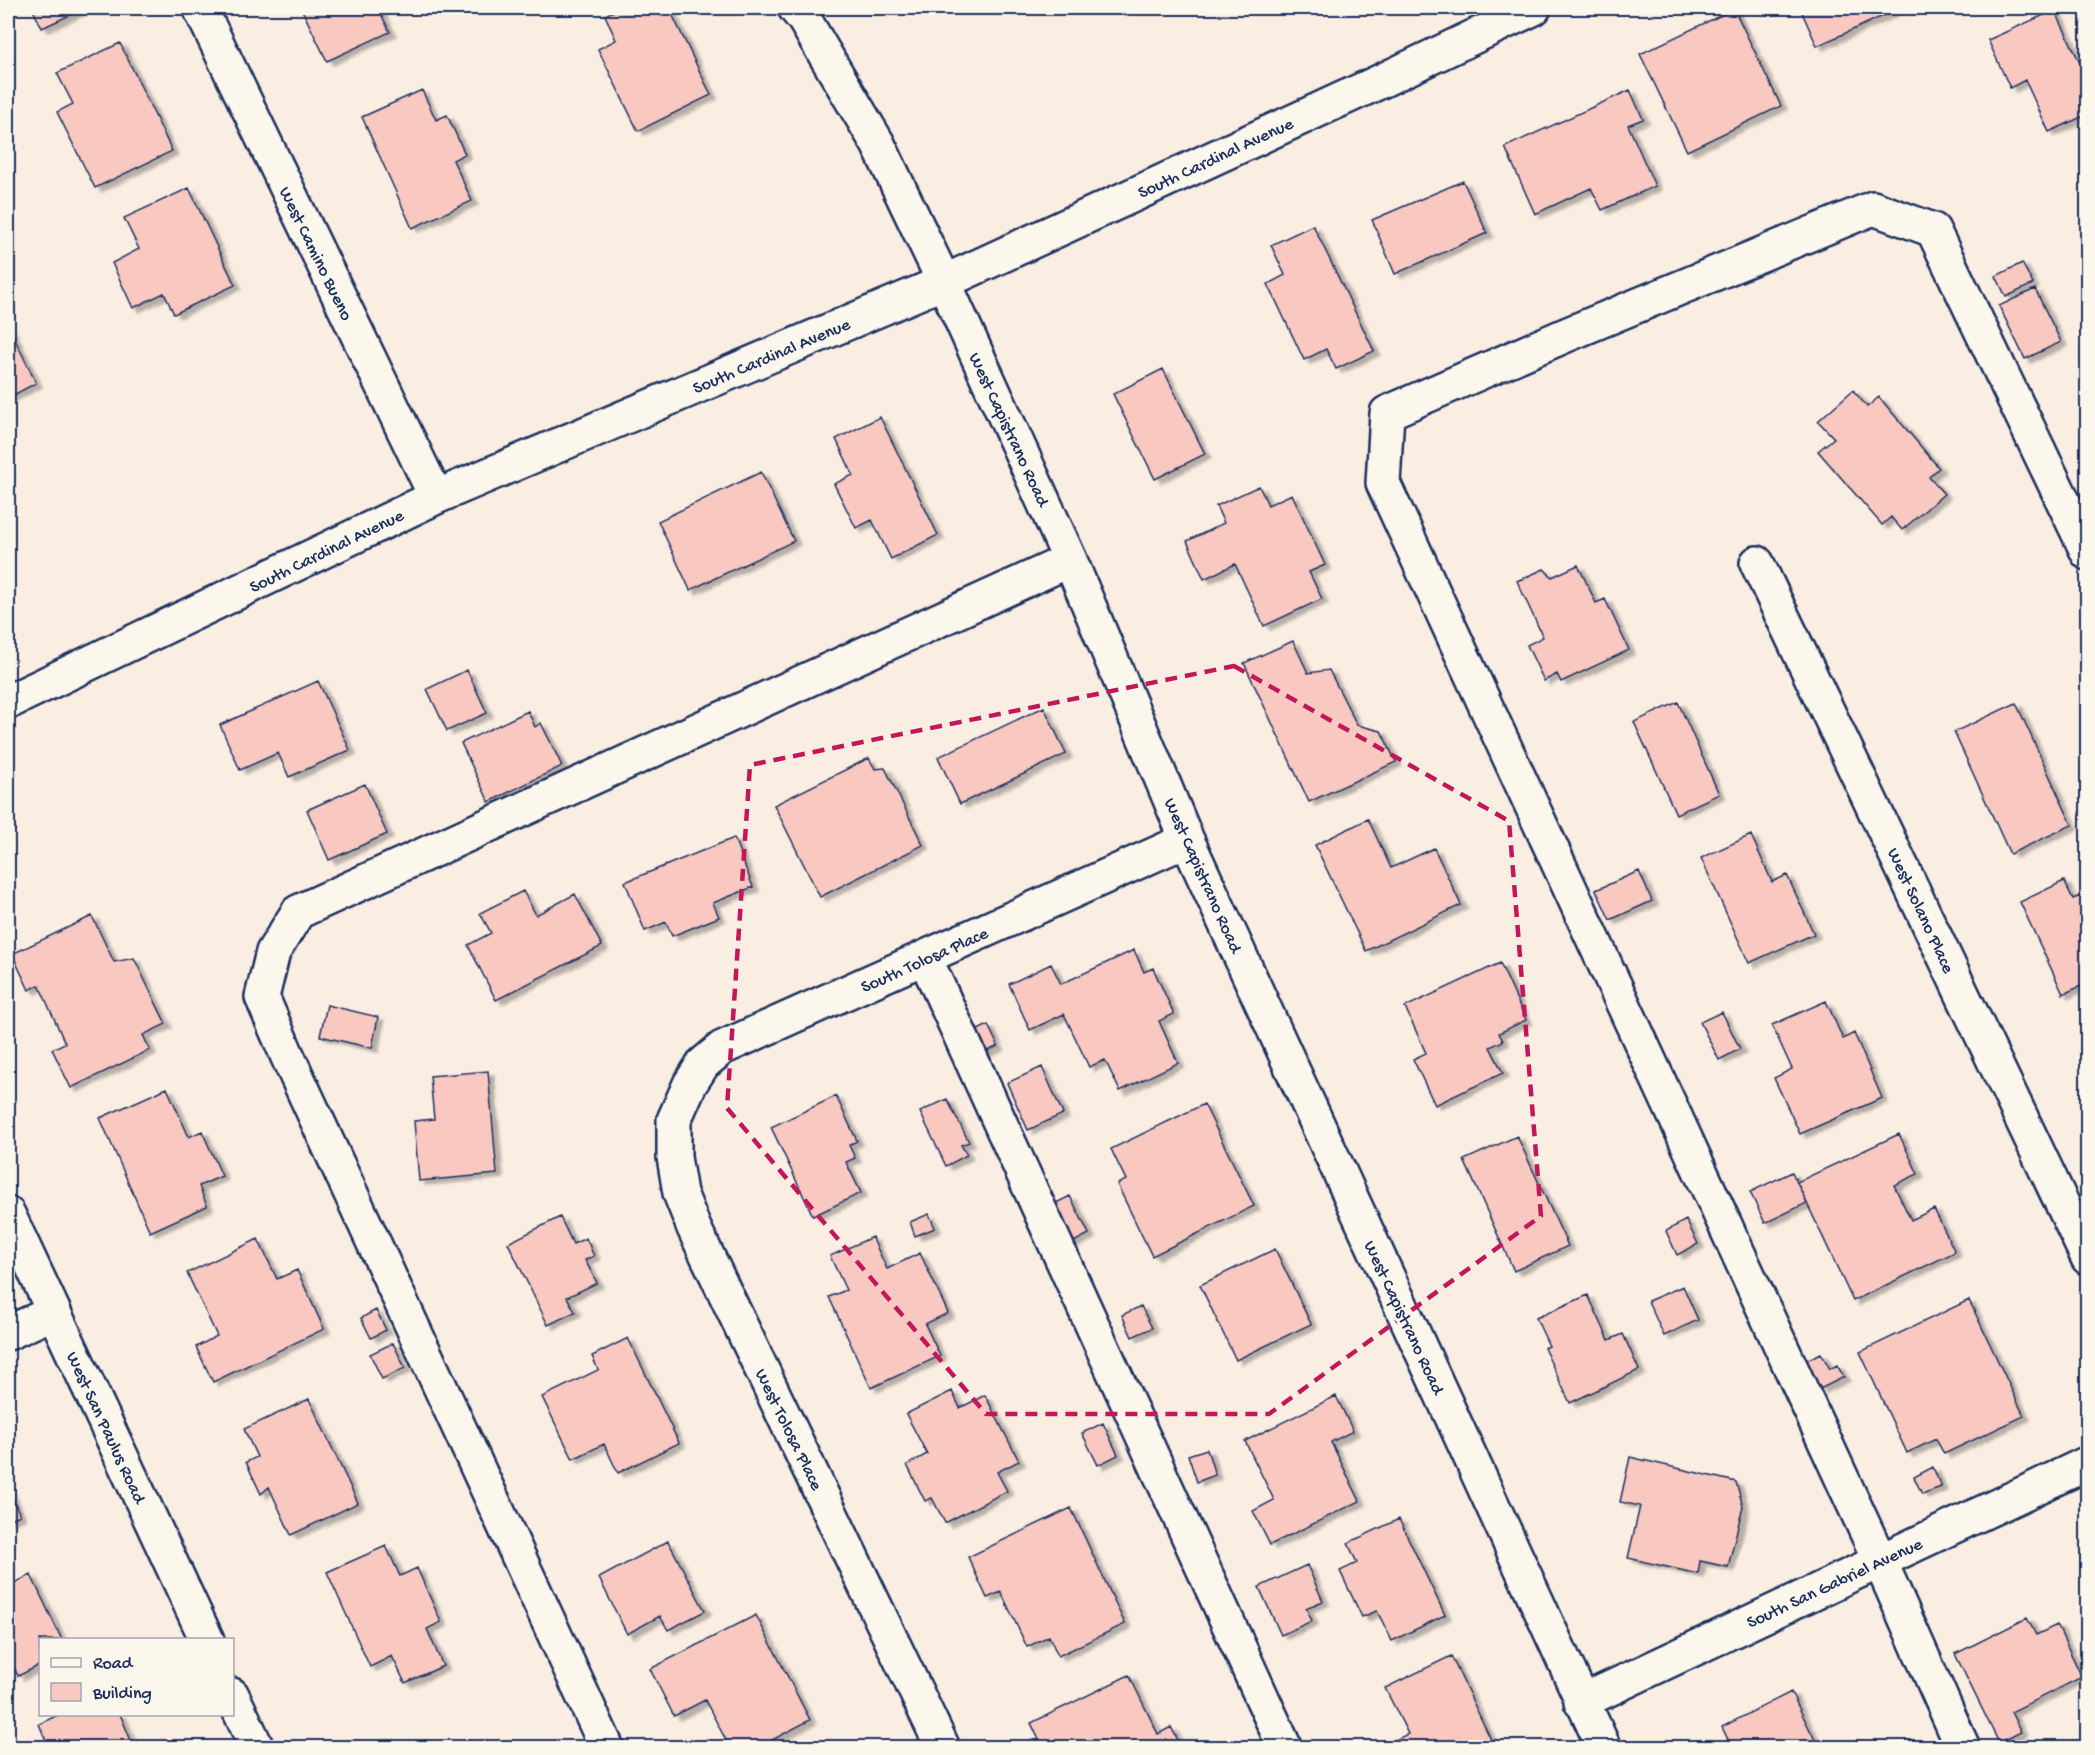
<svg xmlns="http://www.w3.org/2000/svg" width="2095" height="1755" font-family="'Gochi Hand',sans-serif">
	<defs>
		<filter id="shadow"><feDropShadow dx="6" dy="4" stdDeviation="1.5" flood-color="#0004"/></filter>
	</defs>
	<rect width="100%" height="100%" fill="#faeee3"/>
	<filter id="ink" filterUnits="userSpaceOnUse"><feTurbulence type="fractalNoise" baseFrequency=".0167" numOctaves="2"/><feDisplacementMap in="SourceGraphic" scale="12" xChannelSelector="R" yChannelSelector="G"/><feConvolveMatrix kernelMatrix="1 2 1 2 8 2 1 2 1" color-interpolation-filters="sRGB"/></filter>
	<g filter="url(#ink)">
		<!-- building -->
		<path fill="#f8c8c1" stroke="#1b2f5e" stroke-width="1.5" filter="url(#shadow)" d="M32,8h53l-43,20z
			M301,8h77l12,24 -63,29z
			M620,8h49l42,87 -73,36 -40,-82 18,-9 -11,-25z
			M1800,8h90l2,4 -75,34z
			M1734,9l47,97 -94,45 -47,-97z
			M2055,10l33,70v6l-5,2 5,9v17l-39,18 -24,-52 -15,8 -22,-48z
			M120,43l52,108 -77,37 -38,-76 16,-8 -16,-31z
			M422,90l14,30 11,-5 18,39 -12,6 19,41 -60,27 -50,-111z
			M1630,90l13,29 -15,6 27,61 -53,24 -11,-22 -56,26 -30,-67z
			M1463,181l24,52 -92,41 -23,-54z
			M189,188l46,97 -61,29 -10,-21 -31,15 -21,-45 27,-14 -15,-31z
			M1313,225l61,126 -38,18 -10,-20 -22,11 -36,-76 17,-9 -14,-30z
			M2022,263l11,21 -27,13 -10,-21z
			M2035,289l26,53 -36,17 -26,-53z
			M8,325l28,58 -28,15z
			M1163,369l42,85 -50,25 -42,-85z
			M1853,390l14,17 12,-10 60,71 -10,9 15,17 -42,36 -11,-13 -9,8 -64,-74 16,-13 -16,-17z
			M880,417l58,118 -47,24 -19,-39 -16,8 -22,-44 19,-9 -17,-36z
			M761,472l33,69 -104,49 -32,-69z
			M1259,486l9,19 24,-11 33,71 -16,7 13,27 -58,27 -29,-62 -31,15 -17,-38 37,-18 -8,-17z
			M1578,565l18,38 9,-4 24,51 -68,32 -4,-8 -13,7 -17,-36 16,-8 -26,-56 27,-12 8,8z
			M1293,641l15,32 21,-3 28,55 24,6 15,31 -87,40 -65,-139z
			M467,670l20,43 -40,18 -20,-42z
			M318,681l32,69 -61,27 -11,-24 -38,17 -20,-45z
			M1678,702l41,92 -43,20 -42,-92z
			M2016,703l56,122 -62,29 -56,-122z
			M1044,707l22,47 -106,50 -22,-47z
			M528,711l7,16 6,-4 21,43 -73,36 -28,-59z
			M869,758l6,11 10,-1 38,77 -103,52 -46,-92z
			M365,784l22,50 -58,26 -22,-50z
			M1368,819l23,49 43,-20 27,57 -95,46 -51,-106z
			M1751,835l21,47 15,-7 27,59 -65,29 -48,-105z
			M734,838l19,49 -40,16 6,14 -47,19 -6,-14 -21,9 -20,-49z
			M1639,871l13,30 -42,19 -14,-30z
			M2064,881l9,18 15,-6v90l-25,11 -43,-92z
			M523,891l13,24 39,-21 27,52 -106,54 -28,-55 23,-12 -11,-20z
			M92,916l22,46 20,-4 32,66 -23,11 7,15 -79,38 -19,-39 13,-6 -26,-58 -10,5 -17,-36z
			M1134,950l10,22 9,-4 21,46 -15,7 19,42 -58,28 -15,-31 -16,7 -25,-53 -34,16 -21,-46 42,-20 10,20z
			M1500,963l26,57 -27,13 4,8 -13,6 13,26 -68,32 -22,-46 13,-6 -21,-46z
			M1826,1001l17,38 11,-6 28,65 -82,36 -26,-56 18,-9 -20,-44z
			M327,1005l51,12 -6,31 -52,-12z
			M1722,1012l18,37 -21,11 -19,-38z
			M988,1025l10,21 -18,9 -10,-21z
			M1042,1067l21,47 -35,16 -21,-47z
			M488,1071l9,103 -78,7 -5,-60 20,-2 -4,-43z
			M167,1088l22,49 13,-6 20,45 -23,10 8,20 -57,26 -50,-114z
			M836,1096l21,45 -8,4 6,13 -9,4 15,31 -48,23 -42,-89z
			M947,1099l22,43 -8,3 6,10 -21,11 -26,-54z
			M1204,1104l50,102 -102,50 -35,-72 9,-4 -15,-31z
			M1899,1134l19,40 -24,11 17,35 23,-11 21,43 -102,49 -56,-119z
			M1517,1136l51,110 -54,25 -50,-111z
			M1792,1172l15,31 -42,20 -15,-31z
			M1070,1196l19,38 -21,11 -20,-38z
			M929,1214l6,14 -20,8 -5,-14z
			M560,1217l13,27 13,-6 8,18 -9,4 12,23 -30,14 8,15 -27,13 -40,-82z
			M1686,1220l12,24 -21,11 -11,-24z
			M872,1237l15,32 33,-16 28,60 -23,11 15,32 -69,32 -42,-91 17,-7 -16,-34z
			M258,1239l19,40 20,-9 27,59 -111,53 -17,-35 21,-11 -30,-63z
			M1275,1249l36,75 -75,36 -36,-75z
			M1683,1286l15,34 -34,16 -16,-35z
			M1588,1295l21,45 14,-6 16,36 -69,33 -26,-55 5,-2 -13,-28z
			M1969,1300l55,116 -80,38 -8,-15 -29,14 -47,-101z
			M1141,1306l11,22 -20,9 -10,-22z
			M376,1310l10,20 -15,8 -10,-20z
			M628,1338l51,105 -61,30 -14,-29 -31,15 -31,-62 56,-27 -6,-14z
			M393,1343l12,25 -23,11 -12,-25z
			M1821,1353l9,16 7,-4 7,12 -24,12 -14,-29z
			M952,1391l8,17 25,-13 34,66 -22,11 10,19 -62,32 -13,-25 -7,3 -18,-36 20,-11 -21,-40z
			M1336,1396l17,35 -22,11 29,59 -90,44 -17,-34 21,-11 -29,-59z
			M309,1399l49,104 -67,32 -22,-48 -8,7 -15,-32 11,-5 -13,-28z
			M1103,1423l15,32 -20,10 -16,-32z
			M1207,1449l8,26 -18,7 -9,-27z
			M1630,1457l106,25 7,24 -15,61 -28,-6 -2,13 -70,-16 12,-52 -20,-4z
			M1933,1467l8,20 -19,7 -8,-17z
			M8,1488l12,27 -12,5z
			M1071,1508l54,116 -67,32 -9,-20 -22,11 -26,-55 -14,6 -19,-41z
			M1399,1519l46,96 -53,26 -15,-30 -15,6 -22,-46 17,-8 -9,-20z
			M668,1541l37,70 -37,19 -8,-14 -33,18 -28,-56z
			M386,1546l14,30 17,-8 24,54 -14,7 16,37 -38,17 -13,-27 -22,11 -43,-95z
			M1307,1565l16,36 -17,7 6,13 -31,14 -22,-48z
			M31,1575l31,65h-22v25l-22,11 -10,-22v-68z
			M756,1615l54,105 -53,28h-27l-25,-48 -31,16 -24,-47z
			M2027,1618l9,17 21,-10 25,52 -71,35 10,20 -22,11 -44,-89z
			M1451,1656l44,92h-96l-4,-8 13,-6 -23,-46z
			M1129,1675l29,59 13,-7 11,21h-139l-12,-25z
			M1791,1692l28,56h-87l-10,-21z
			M60,1714h60l14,34h-85l-10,-24z"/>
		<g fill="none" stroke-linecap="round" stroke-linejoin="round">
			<!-- minor casing -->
			<g stroke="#1b2f5e" stroke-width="38">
				<path id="minor" d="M200,8l236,489
					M795,8l9,11 74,125 66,138 126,278 117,280 417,908
					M1757,563l331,695
					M925,958l360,790
					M8,1214l199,426
					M8,1333l46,-21
					M232,1695l25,53
					M1581,1702l507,-239
					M607,1748l-320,-693 -25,-58 11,-45 25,-40 772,-352
					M943,1748l-249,-520 -14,-35 -6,-36v-37l16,-36 13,-20 19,-16 465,-208
					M1963,1748l-83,-187 -497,-1078 4,-70 179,-78 307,-127 60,22 155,323"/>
			</g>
			<!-- major casing -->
			<g stroke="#1b2f5e" stroke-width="38">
				<path id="major" d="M8,702l428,-205 508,-215 435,-200 155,-74"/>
			</g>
			<!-- minor -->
			<use href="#minor" stroke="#fbf7ec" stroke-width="33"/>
			<!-- major -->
			<use href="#major" stroke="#fbf7ec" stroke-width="33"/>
		</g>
	</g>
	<!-- marked area -->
	<path fill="none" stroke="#c2185b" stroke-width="4.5" stroke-dasharray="12 8" stroke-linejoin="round" d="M1234,666l275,155 32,395 -272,198h-283l-259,-306 23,-343z"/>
	<g text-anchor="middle" stroke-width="6" stroke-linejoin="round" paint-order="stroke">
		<!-- street labels -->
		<g font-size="18" fill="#1b2f5e" stroke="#fbf7ec">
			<text transform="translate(1215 157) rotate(-25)" y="6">South Cardinal Avenue</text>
			<text transform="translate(317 253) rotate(64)" y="6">West Camino Bueno</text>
			<text transform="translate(771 355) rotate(-23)" y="6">South Cardinal Avenue</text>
			<text transform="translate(1010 429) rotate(65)" y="6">West Capistrano Road</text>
			<text transform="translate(326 550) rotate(-26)" y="6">South Cardinal Avenue</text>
			<text transform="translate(1204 875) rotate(66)" y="6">West Capistrano Road</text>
			<text transform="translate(1922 910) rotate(65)" y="6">West Solano Place</text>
			<text transform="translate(924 959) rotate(-24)" y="6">South Tolosa Place</text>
			<text transform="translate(1405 1317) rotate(65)" y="6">West Capistrano Road</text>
			<text transform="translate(107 1427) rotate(65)" y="6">West San Paulus Road</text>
			<text transform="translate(790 1429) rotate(64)" y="6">West Tolosa Place</text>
			<text transform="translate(1834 1582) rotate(-25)" y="6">South San Gabriel Avenue</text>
		</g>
	</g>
	<!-- margin -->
	<rect width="2095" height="1755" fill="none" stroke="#fbf7ec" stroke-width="30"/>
	<rect x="15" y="15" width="2065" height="1725" fill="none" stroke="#1b2f5e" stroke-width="2" filter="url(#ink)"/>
	<!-- legend -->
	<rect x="39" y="1638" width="195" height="78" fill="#fbf7ec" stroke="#a1a7b3" stroke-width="1.5"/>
	<rect x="51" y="1658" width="30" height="9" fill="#fbf7ec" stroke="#a1a7b3" stroke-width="1.5"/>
	<text x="93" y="1668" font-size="18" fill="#1b2f5e">Road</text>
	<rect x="51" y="1683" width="30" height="18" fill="#f8c8c1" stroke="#a1a7b3" stroke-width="1.5"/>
	<text x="93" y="1698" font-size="18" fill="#1b2f5e">Building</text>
</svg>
